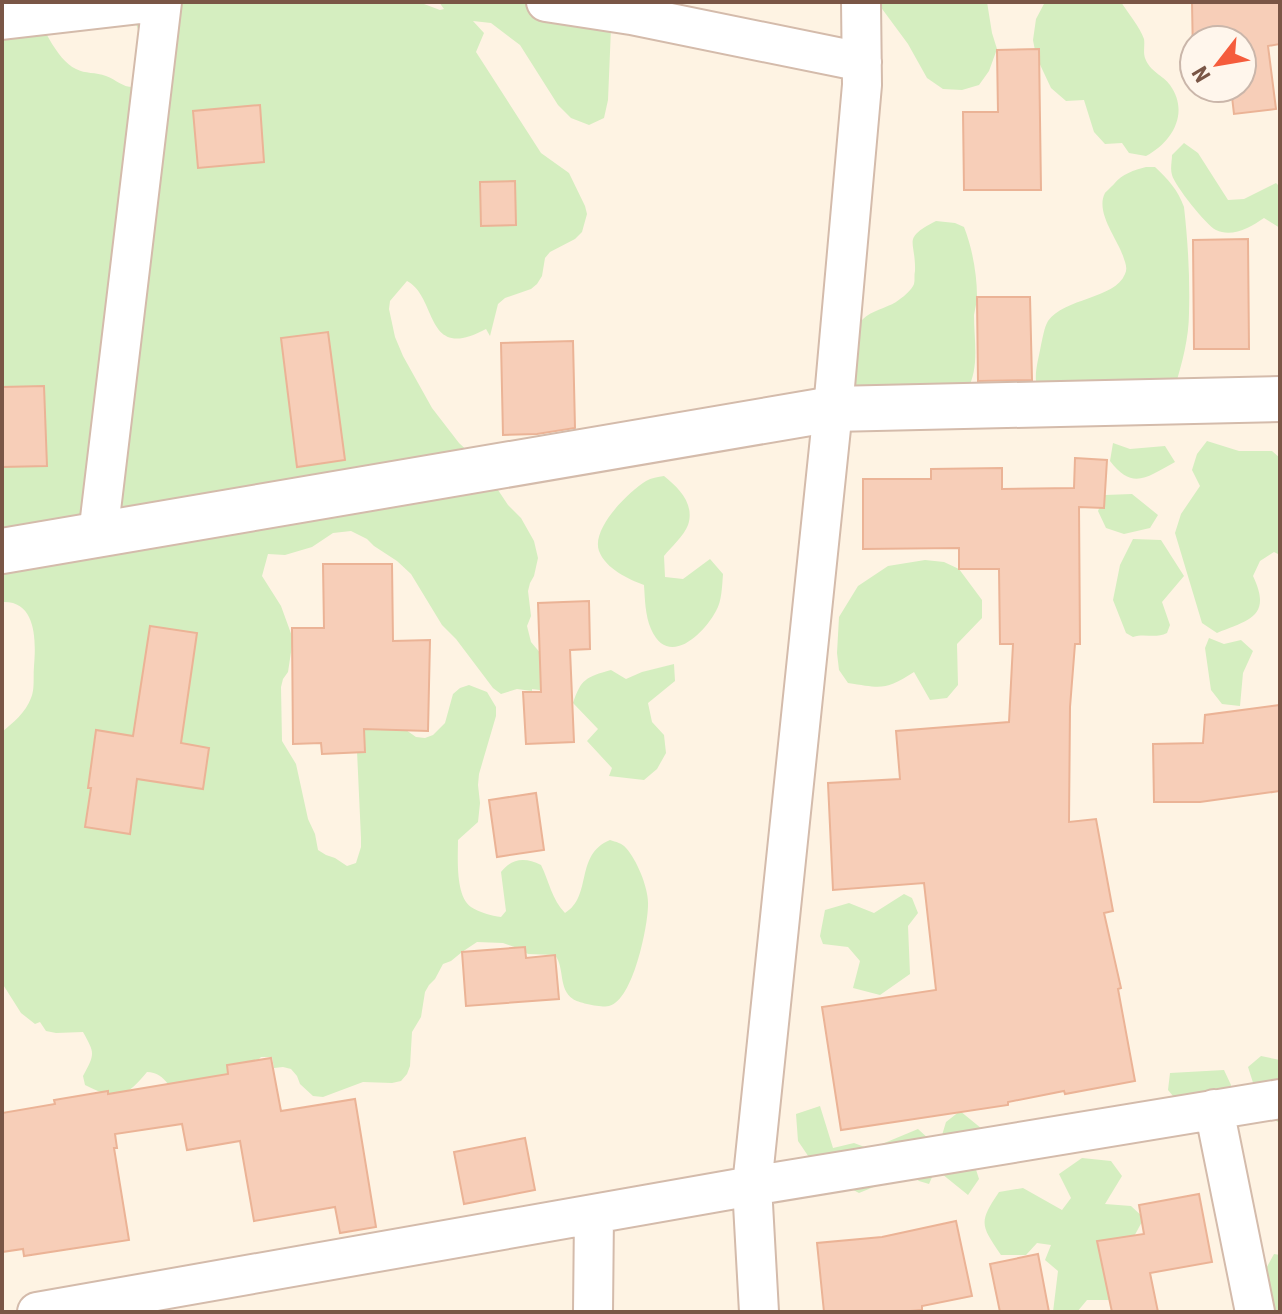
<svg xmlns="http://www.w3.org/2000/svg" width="1282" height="1314" font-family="'Roboto Condensed',sans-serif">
	<rect width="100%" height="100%" fill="#fef3e3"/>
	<!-- green -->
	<path fill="#d5eec0" d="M2,2h29c9,19 25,58 45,67 9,5 20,3 30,7 11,4 17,12 29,11l12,-33 -19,-52h260l36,2 16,6 4,-1 -5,-7h184l-12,26 -3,72 -4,18 -15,7 -18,-7 -13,-13 -38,-60 -29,-22 -18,-2 11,12 -8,19 65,101 28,20 16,33 2,8 -5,18 -7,7 -25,13 -5,6 -3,18 -5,8 -6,5 -26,9 -7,6 -8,32 -4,-7c-62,34 -48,-32 -79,-48l-17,20 -1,8 6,28 8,19 29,52 27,35 13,12 18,23 18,27 13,13 13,23 4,17 -4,18 -4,7 -2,8 3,25 -4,10 4,16 16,19v30l-15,-2v2l-15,-2 -16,5 -8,-6 -37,-49 -14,-14 -31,-51 -14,-13 -23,-15 -7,-7 -16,-8 -18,2 -21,14 -27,8 -17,-1 -6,22 19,30 12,33 -5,33 -5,7 -2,8 1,54 14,23 12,55 7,15 3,16 8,5 9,3 12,8 9,-3 5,-16v-9l-4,-87 2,-10 14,-34 43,30 9,1 8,-3 12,-12 8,-29 7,-6 9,-3 18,7 9,15v9l-17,58 -1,11 2,18 -2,19 -20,18c0,17 -3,56 13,67 7,5 21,9 30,10l5,-6 -5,-39c11,-14 24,-15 40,-7 8,16 11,35 24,48 28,-17 9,-58 45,-73 6,2 12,3 16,8 11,12 23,41 22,57 0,21 -15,96 -39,101 -6,2 -31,-3 -36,-7 -15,-10 -8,-31 -18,-44l-27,-1 -8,-5 -17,-6 -26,-1 -15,10 -11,9 -8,3 -8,15 -6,6 -4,7 -4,25 -9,15 -2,34 -3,8 -6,7 -9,2 -29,-1 -40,15 -10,-1 -13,-12 -3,-8 -6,-7 -8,-2 -9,1 -2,-11h-11l-7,7 -72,43c-9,-14 -16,-35 -35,-35 -22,27 -31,29 -62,13l-2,-9c12,-23 12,-22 0,-44l-27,1 -10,-2 -6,-9 -5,2 -14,-11 -19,-30v-251c11,-9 24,-20 29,-34 4,-9 2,-21 3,-32 2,-24 3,-66 -32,-64z
		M877,2h110l5,31 5,16 -8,22 -10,14 -17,5 -19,-1 -16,-11 -19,-34z
		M1045,2h76c7,11 19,25 23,37 1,6 -1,13 1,19 5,14 18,17 25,27 20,28 2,57 -24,71l-17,-3 -7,-10 -17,1 -11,-12 -10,-32 -18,1 -15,-13 -15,-32 -3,-16 3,-21z
		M1184,143l14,10 30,47 16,-1 32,-16 4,4v41l-16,-10c-13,9 -32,20 -48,12 -10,-5 -41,-44 -44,-55 -2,-6 0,-14 0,-20z
		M1146,167h9c13,12 23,23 29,40 4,35 6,71 5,106 0,25 -7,50 -14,74l-130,3 -9,-9c-1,-12 3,-24 5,-36 2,-8 3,-17 7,-24 16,-23 67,-22 77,-47 3,-6 0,-12 -2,-18 -6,-18 -28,-44 -18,-63 1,-1 8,-8 9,-9 8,-10 20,-14 32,-17z
		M936,221l19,2 9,4c8,20 13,47 13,69 0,6 -2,13 -3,19 0,27 6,51 -7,76l-111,6c-6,-26 -15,-57 7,-78 8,-8 23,-11 33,-17 6,-4 16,-12 18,-18 1,-4 0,-8 1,-13 1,-31 -14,-32 21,-50z
		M1207,441l32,10h33l8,7v97l-6,-3 -14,9 -7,15c19,40 -3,44 -36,57l-15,-10 -27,-90 6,-19 19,-28 -8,-16 5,-16z
		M1113,443l17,6 35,-3 10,16c-28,15 -42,29 -65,-1z
		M664,476c15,12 31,28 24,49 -4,11 -17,22 -24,31l1,21 18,2 27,-20 13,15c-1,12 -1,27 -7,37 -13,24 -48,57 -65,18 -6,-14 -6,-30 -7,-44 -16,-6 -38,-16 -45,-34 -8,-22 29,-59 47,-70 5,-3 12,-4 18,-5z
		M1132,494l26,21 -8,13 -26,6 -18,-6 -8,-17 7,-16z
		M1133,539l28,1 23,36 -22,26 8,23 -3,8c-12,6 -22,0 -34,4l-7,-4 -13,-33 7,-35z
		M925,560l19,2 15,7 23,31v18l-25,26 1,41 -11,13 -17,2 -16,-28c-29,19 -33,16 -66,11l-9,-13 -2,-17 2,-36 19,-31 30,-20z
		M1209,638l15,6 17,-4 12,11 -10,22 -3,33 -18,-2 -11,-14 -6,-42z
		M674,664l1,17 -27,22 4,19 12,13 2,18 -9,16 -13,11 -35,-4 3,-8 -25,-27 11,-12 -25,-26c8,-24 13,-26 38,-33l15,9 16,-7z
		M904,894l8,4 6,15 -10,13 2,48 -30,21 -27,-7 7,-27 -12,-14 -25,-3 -3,-8 5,-26 24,-7 25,10z
		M1261,1056l19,4v62h-2l-15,-8 -15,-47z
		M1224,1070l7,15 -3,17 -40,12 -20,-24 2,-17z
		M820,1106l13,42 21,-5 16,6 48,-20 12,11 6,15 10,-33 14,-11 27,22 -16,21 8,25 -11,16 -26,-21 -5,-14 -1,8 -7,16 -10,-3 -31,-25 -7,28 -22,9 -40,-21 -21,-31 -2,-27z
		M1082,1158l29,3 11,15 -17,28 26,2 13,12 -13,24 -20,58h-24l-10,12h-24l5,-41 -13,-11 6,-15 -14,-2 -11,12h-25c-20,-30 -23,-32 -2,-63l24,-4 39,22 9,-12 -12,-24z
		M1274,1254l6,1v57h-8l-14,-29z"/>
	<!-- building -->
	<path fill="#f7ceb8" stroke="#ebb396" stroke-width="2" d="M1192,2h88v42l-12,2 8,63 -42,5 -3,-26h11v-48h-48l-1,17z
		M1039,49l2,141h-77l-1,-78h35l-1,-62z
		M260,105l4,57 -66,6 -5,-57z
		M515,181l1,44 -35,1 -1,-44z
		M1248,239l1,110h-55l-1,-109z
		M977,297h53l2,83 -54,1z
		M328,332l17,128 -48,7 -16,-129z
		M573,341l2,87 -38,6 -34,1 -2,-92z
		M44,386l3,80 -45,1v-80z
		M1075,458l32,2 -3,48 -25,-1 1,137h-5l-5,63 -1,115 27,-3 17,92 -9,2 17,75 -3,1 17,92 -70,13 -1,-3 -56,11v3l-167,25 -19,-123 114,-17 -12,-107 -91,7 -5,-107 72,-4 -4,-48 113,-9 4,-78h-13l-1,-75h-40v-21l-96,1v-70h68v-10l71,-1v21l72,-1z
		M323,564h69l1,77 37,-1 -2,91 -64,-2 1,23 -43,2 -1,-11 -28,1 -1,-116h32z
		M589,601l1,48 -20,1 4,92 -48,2 -3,-52h18l-3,-89z
		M150,626l47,7 -16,110 28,5 -6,41 -66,-10 -7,55 -45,-7 6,-39h-3l8,-58 37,6z
		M1280,705v86l-80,11h-46l-1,-58 50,-1 2,-28z
		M536,793l8,57 -47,7 -8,-57z
		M525,947l1,11 29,-3 4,44 -93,7 -4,-54z
		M271,1058l10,53 74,-12 21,128 -36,6 -5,-26 -81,14 -14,-80 -53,9 -5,-26 -67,10 2,14h-3l15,92 -105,16 -1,-7 -21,3v-139l53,-9 -1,-4 54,-9v3l120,-20 -1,-9z
		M525,1138l10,52 -71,14 -10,-52z
		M1199,1194l13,68 -62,11 8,39h-46l-15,-71 47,-7 -5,-29z
		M956,1221l16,75 -50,10v4l-23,2h-75l-7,-69 65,-6z
		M1038,1254l11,58h-49l-10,-48z"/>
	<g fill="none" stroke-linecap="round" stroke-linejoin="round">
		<!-- minor casing -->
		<g stroke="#d4bbab" stroke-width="42">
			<path id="minor" d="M546,2l85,13 231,47
				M2,20l156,-18
				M98,535l64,-533
				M1214,1109l41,203
				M37,1312l715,-126 528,-87
				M593,1312l1,-98
				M759,1312l-7,-126 81,-777 29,-324 -1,-83"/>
		</g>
		<!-- tertiary casing -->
		<g stroke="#d4bbab" stroke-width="48">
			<path id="tertiary" d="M2,551l831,-142 447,-10"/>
		</g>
		<!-- minor -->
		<use href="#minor" stroke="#fff" stroke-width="38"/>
		<!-- tertiary -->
		<use href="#tertiary" stroke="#fff" stroke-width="44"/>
	</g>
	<!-- border -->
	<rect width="1282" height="1314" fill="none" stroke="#7a5646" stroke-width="8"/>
	<!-- north arrow -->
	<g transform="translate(1218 64) rotate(239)"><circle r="38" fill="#fff6ec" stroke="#cab6aa" stroke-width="2"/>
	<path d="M0-6L14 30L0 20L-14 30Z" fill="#f55c3c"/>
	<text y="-12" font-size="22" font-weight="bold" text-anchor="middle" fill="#7a5646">N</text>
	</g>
</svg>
